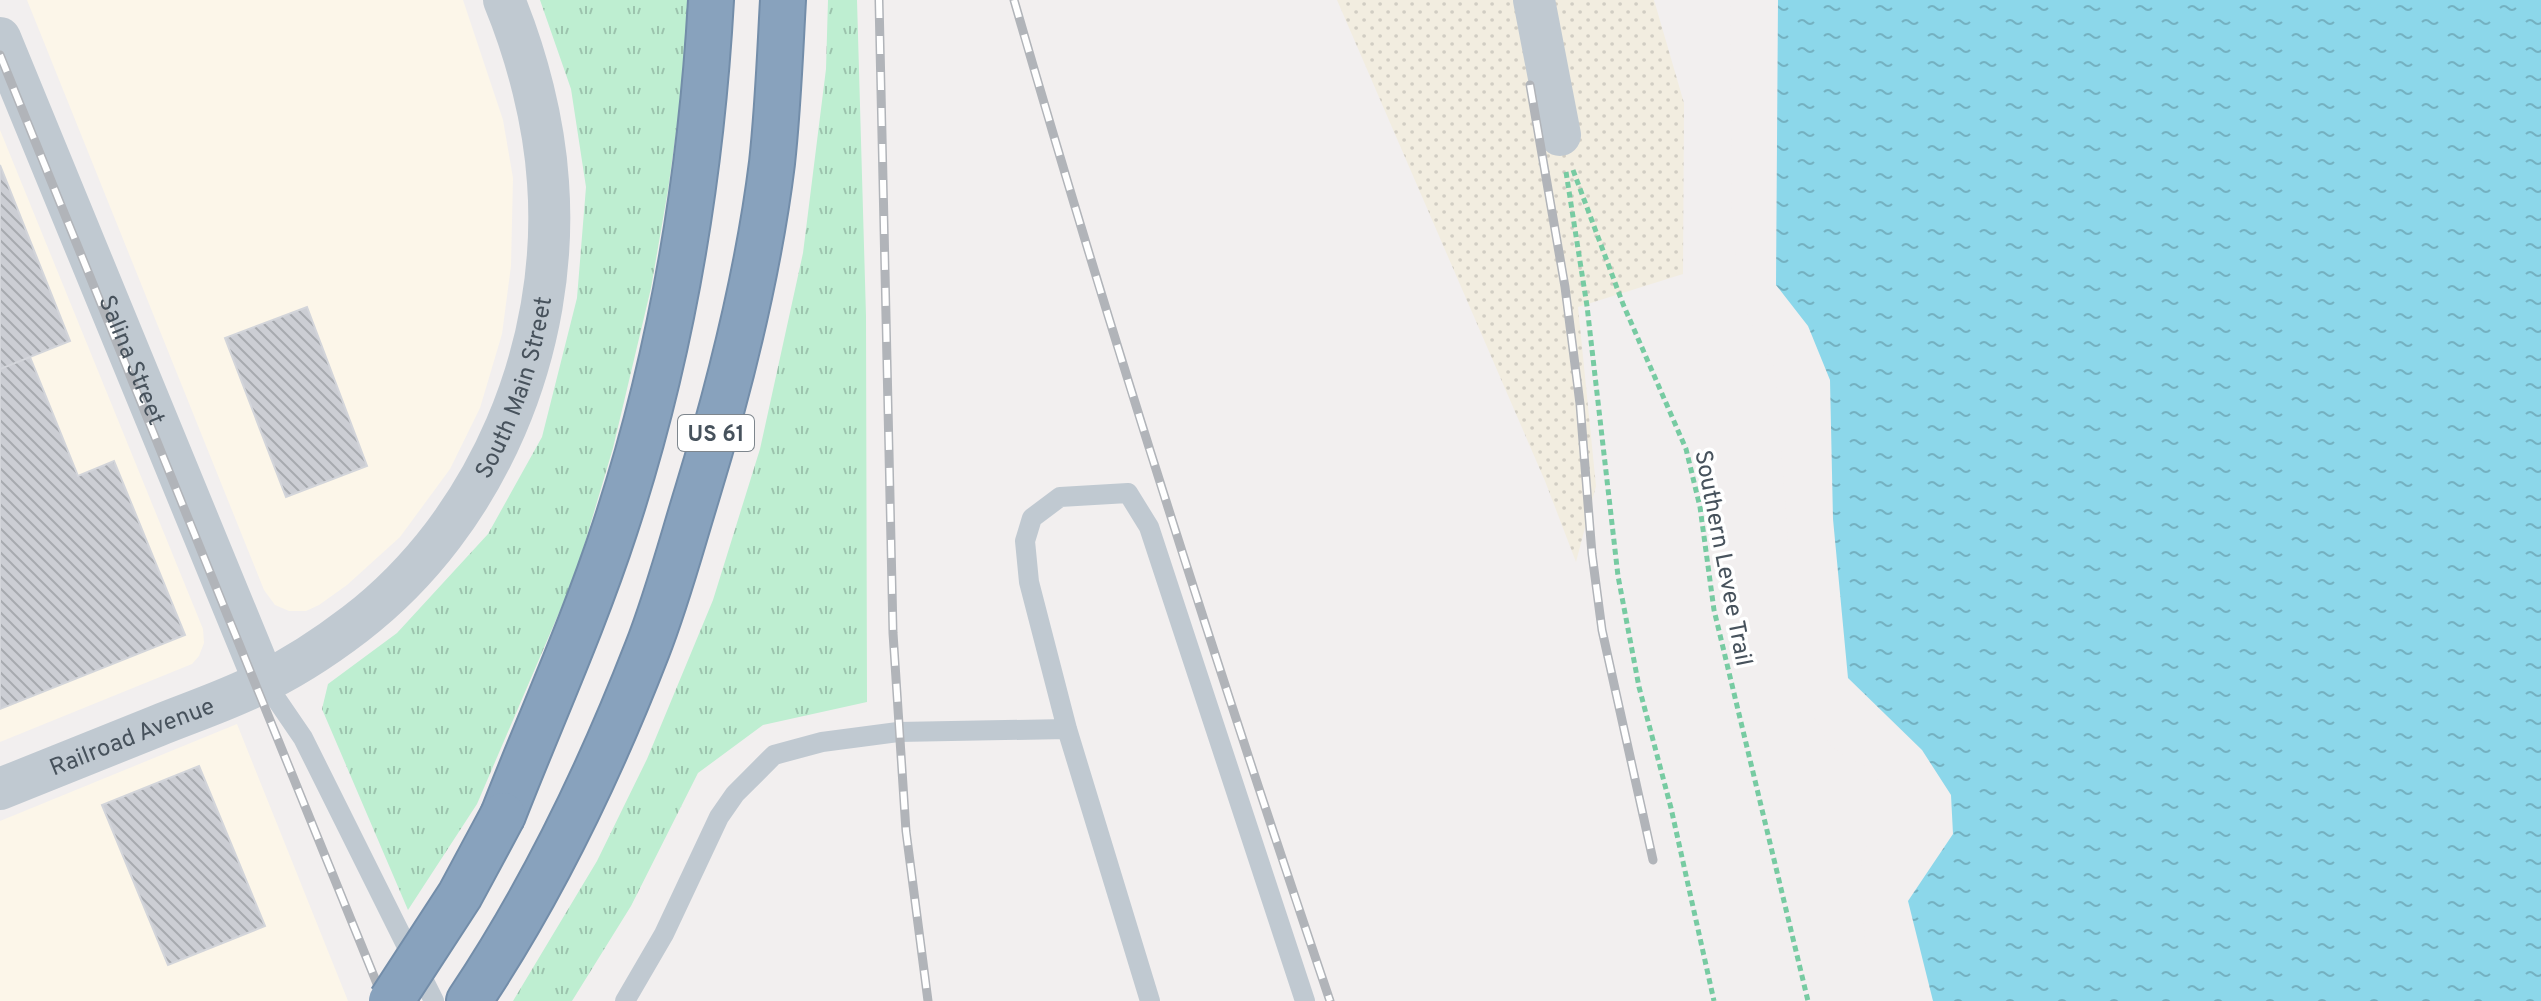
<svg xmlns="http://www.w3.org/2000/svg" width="2541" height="1001" font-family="Overpass,sans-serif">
	<defs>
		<pattern id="grass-tufts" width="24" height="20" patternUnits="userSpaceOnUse" patternTransform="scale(2)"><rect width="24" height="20" fill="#beeed1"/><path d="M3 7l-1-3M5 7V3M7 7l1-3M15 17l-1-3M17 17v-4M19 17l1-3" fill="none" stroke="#9cc3ad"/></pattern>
		<pattern id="sand-dots" width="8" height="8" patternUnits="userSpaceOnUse" patternTransform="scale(2)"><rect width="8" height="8" fill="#f2ede0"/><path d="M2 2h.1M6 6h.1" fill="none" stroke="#d1cdc3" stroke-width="1.8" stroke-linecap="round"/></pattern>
		<pattern id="water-ripples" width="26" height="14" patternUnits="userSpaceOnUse" patternTransform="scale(2)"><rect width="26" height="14" fill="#8cd7ea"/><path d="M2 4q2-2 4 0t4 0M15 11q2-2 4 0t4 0" fill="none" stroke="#74b1c1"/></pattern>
		<pattern id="building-back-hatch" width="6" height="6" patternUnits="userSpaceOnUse" patternTransform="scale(2)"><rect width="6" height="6" fill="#ccced4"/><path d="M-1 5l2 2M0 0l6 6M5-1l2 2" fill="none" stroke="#a7aaaf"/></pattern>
	</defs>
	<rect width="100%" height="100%" fill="#f2efef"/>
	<!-- commercial -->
	<path fill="#fcf6e9" d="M27,0h436l40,120 10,58 -2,88 -9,68 -22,74 -30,61 -50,68 -53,48 -28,20 -13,6h-17l-14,-6 -11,-15z
		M0,130l203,499 1,14 -5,13 -7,8 -192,78z
		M237,724l111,277h-348v-180z"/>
	<!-- grass -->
	<path fill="url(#grass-tufts)" d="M540,0h151l-7,76 -16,114 -17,98 -38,160 -37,125 -99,231 -69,106 -86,-201 6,-25 69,-51 91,-99 54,-97 35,-139 9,-111 -15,-98z
		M828,0h29l9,316 1,386 -104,23 -65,48 -67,133 -59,95h-59l84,-140 50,-102 66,-159 47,-151 43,-196 23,-184z"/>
	<!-- sand -->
	<path fill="url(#sand-dots)" d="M1337,0h317l30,103 -1,171 -105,33 18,179 -20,76 -31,-81z"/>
	<!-- water -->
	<path fill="url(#water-ripples)" d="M1734,0h807v1001h-661l9,-186 -1,-17 -19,-35 -83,-315z"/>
	<!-- pier -->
	<path fill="#f2efef" d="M1730,0h48l-2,285 32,41 22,54 3,139 15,159 74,72 29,45 2,39 -45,67 25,100h-57l-6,-24 -11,-87 3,-32 7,-19 16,-25 -1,-15 -7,-20 -10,-13 -18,-7 -18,-13 -16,-27 -20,-86 -20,-265 -29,-56 -9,-36 -5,-61z"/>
	<!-- building -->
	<path fill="url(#building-back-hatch)" stroke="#d3d5da" stroke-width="2" d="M0,165l70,176 -70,28z
		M307,307l60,159 -81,31 -61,-159z
		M30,357l48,119 36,-15 71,174 -185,74v-340z
		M199,766l66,160 -97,39 -66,-160z"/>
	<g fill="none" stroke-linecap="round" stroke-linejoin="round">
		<!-- highway casing -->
		<g stroke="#738da9" stroke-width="48">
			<path id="highway" d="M503,815c37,-95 80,-189 112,-287 56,-170 86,-349 96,-528
				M469,1001c73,-109 131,-230 178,-351 20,-51 34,-104 50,-156 33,-108 61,-218 75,-331 6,-54 8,-109 11,-163"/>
		</g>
		<!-- path -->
		<path stroke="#77cba2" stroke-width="5" stroke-dasharray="6 4" stroke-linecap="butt" d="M1573,170l50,134 63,145 14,58 14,103 94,391
			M1566,172l21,134 31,270 21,111 32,121 43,193"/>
		<!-- lane -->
		<path stroke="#c0c9d1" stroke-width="20" d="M264,681l39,57 131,263
			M625,1001l39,-67 55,-117 16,-23 39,-39 48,-13 76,-10 169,-3
			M1150,1001l-83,-272 -38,-147 -4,-41 7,-23 28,-21 68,-4 21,34 156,474"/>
		<!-- street -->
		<g stroke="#c0c9d1" stroke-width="42">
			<path d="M1534,0l26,135"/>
			<path id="s1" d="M0,38l264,643"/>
			<path id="s2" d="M0,789c52,-21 105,-42 157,-63 32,-13 65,-24 96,-39 35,-16 72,-40 102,-63 133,-102 205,-277 193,-442 -4,-61 -21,-126 -44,-182"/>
		</g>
		<!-- highway -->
		<use href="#highway" stroke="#88a2bd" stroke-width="44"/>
		<!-- rail casing -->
		<g stroke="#b1b4b9" stroke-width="9">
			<path id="rail" d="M879,0l14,633 13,198 22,170
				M1014,0c97,336 204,670 316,1001
				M0,55l384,946
				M1530,85l35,202 15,117 12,150 10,76 51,230"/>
		</g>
		<!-- rail -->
		<use href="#rail" stroke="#fff" stroke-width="6" stroke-dasharray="18" stroke-linecap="butt"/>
		<!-- highway-bridge casing -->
		<g stroke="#738da9" stroke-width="48" stroke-linecap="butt">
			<path id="highway-bridge" d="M391,1001l69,-106 43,-80"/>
		</g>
		<!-- highway-bridge -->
		<use href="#highway-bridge" stroke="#88a2bd" stroke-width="44"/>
	</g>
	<g text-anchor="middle" stroke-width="7" stroke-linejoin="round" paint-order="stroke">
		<!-- shield labels -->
		<rect fill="#fff" stroke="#7e868d" stroke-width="2" x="678" y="415" width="76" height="36" rx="6"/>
		<g font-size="22" font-weight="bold" fill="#47525c">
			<text x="716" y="441">US 61</text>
		</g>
		<!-- street labels -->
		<g font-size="24" fill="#47525c" stroke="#fff">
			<text dy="8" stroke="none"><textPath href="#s1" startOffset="348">Salina Street</textPath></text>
			<text dy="8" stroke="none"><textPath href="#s2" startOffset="684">South Main Street</textPath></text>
			<text transform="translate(1724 558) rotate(79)" y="8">Southern Levee Trail</text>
			<text dy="8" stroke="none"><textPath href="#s2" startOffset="142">Railroad Avenue</textPath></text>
		</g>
	</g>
</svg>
